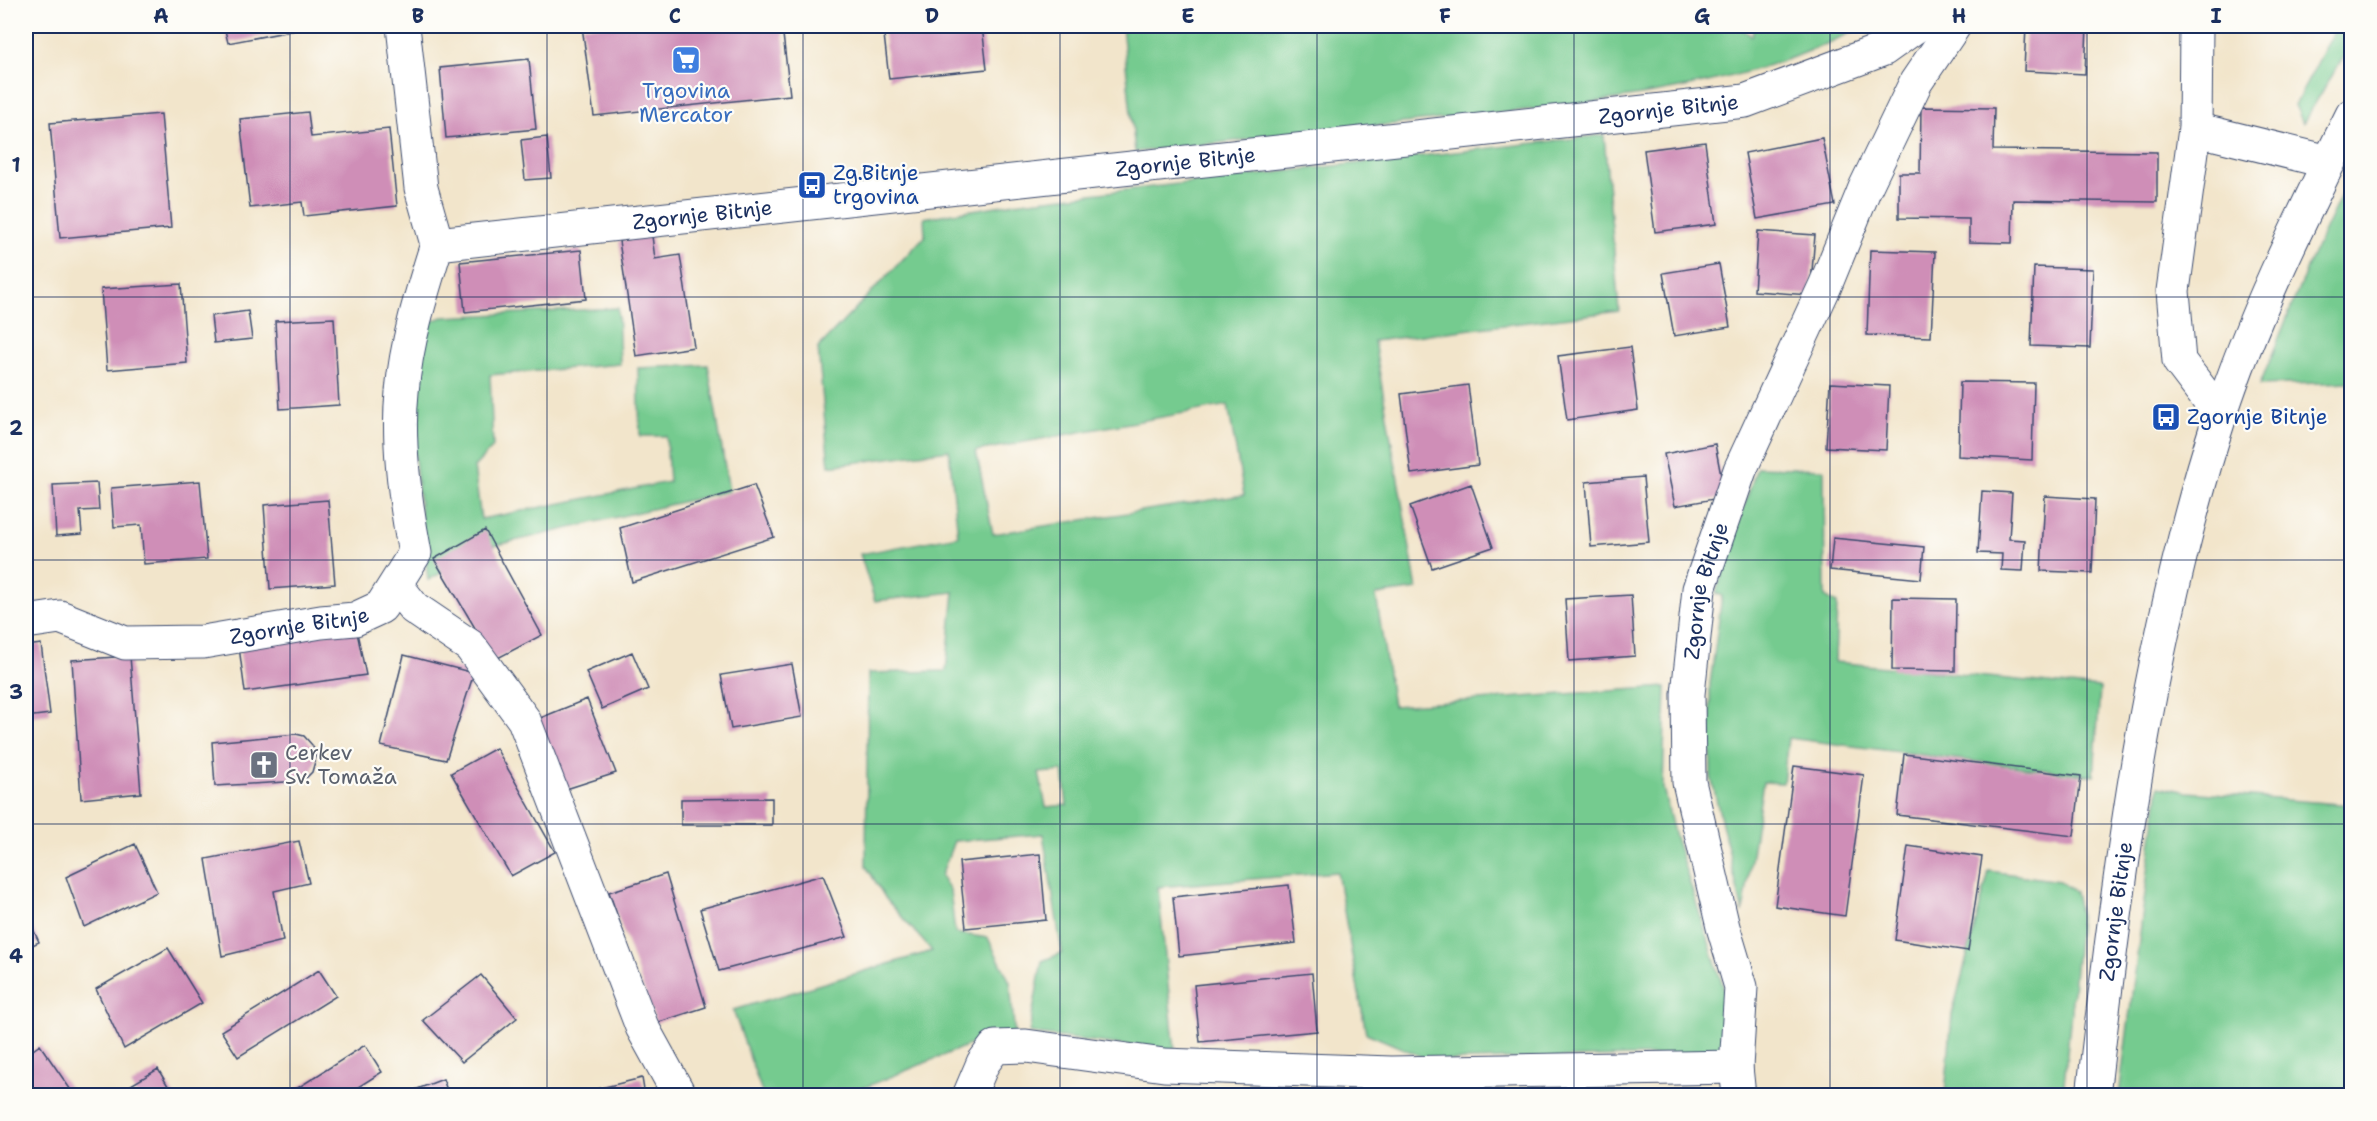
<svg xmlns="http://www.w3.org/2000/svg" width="2377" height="1121" font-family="'Shantell Sans',sans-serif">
	<rect width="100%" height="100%" fill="#fdfcf7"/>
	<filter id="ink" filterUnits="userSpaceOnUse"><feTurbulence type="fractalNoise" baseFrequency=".0167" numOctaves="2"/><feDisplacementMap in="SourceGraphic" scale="12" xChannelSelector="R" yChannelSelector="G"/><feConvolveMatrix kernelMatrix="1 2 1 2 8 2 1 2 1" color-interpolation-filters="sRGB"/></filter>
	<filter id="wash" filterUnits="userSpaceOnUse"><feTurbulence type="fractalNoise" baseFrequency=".008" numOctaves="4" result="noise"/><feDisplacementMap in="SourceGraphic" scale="24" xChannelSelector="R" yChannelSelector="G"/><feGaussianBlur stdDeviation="1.35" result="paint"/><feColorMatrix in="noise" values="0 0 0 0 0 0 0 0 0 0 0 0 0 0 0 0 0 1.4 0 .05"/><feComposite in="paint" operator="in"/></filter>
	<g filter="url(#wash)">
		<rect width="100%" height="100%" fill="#f2e5cb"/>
		<!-- green -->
		<path fill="#74cb8f" stroke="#487d76" stroke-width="1.5" fill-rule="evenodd" d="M1122,26h615l15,10 2,-10h109c-119,65 -271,77 -404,91 -108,12 -216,23 -324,35z
			M2337,26h14v19l-48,78 -8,-18z
			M1604,135l15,176 -245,30 43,248 -41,6 17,111 273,-19 -3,101 12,49 48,149 4,31v24l-10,13 -285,7 -66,-28 -29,-161 -179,15 17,165 -146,-19 13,-72 20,-8 -19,-119 -89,7 -13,35 9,14 5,43 33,5 22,44 5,56h-29l-140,57h-83l-30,-85 199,-59 -46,-52 -20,-33 2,-193 78,-2 8,-79 -79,9 -15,-47 98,-18 -9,-86 -120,16 -11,-118 107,-112 -1,-18 97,-16zM1228,405l16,90 -251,39 -17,-83zM1063,771l4,34 -21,2 -7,-34z
			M2351,174v208l-91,3 49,-122z
			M618,308l2,56 -130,11 3,72 -19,20 7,52 188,-37 -3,-46h-26l-2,-68 70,-3 21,126 -240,56 -61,33 -18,-166 16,-91 17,-6z
			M1757,467l67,2 1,128 12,6 -2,59 265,26 -6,88 -306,-38 -5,45 -20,-1 -20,131 -32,-136 -1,-93 12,-88 -6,-3z
			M2159,786l28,6 164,13v290h-232z
			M1989,871l70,10 16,11 5,25 -17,178h-118l7,-80z"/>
		<g id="blocks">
			<!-- building -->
			<path fill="#cf8eb7" d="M224,26h88v1l-84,16z
				M582,26h200l8,69 -196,21z
				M883,26h99l5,43 -98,10z
				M2026,26h61l-2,48 -61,-3z
				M529,59l7,70 -90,9 -6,-70z
				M1921,107l73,1 -1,42 164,2v50l-144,-2 -1,43 -43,-1v-23l-70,-1v-45h21z
				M308,112l3,25 78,-8 8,77 -93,10 -2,-14 -52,6 -10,-89z
				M161,114l10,114 -111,10 -10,-115z
				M547,137l4,41 -26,2 -4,-40z
				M1822,138l13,67 -78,14 -12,-66z
				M1705,142l11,82 -61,8 -11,-82z
				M1758,231l57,4 -5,60 -56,-4z
				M652,236l3,23 25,-4 14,92 -58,9 -17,-115z
				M581,250l5,49 -121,13 -5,-50z
				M1870,250l65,2 -4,85 -64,-2z
				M1719,264l11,63 -56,9 -11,-63z
				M2034,267l59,2 -3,79 -59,-2z
				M181,284l6,79 -80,7 -6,-81z
				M248,311l4,28 -38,4 -3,-27z
				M334,318l5,87 -59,4 -5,-88z
				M1630,347l8,63 -71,10 -9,-64z
				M1960,382l74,1 -2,77 -74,-4z
				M1830,383l59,3 -3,64 -60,-3z
				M1468,385l10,80 -67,9 -10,-80z
				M1715,444l10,53 -50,9 -11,-52z
				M1643,477l6,65 -58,5 -5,-65z
				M200,481l7,78 -63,5 -3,-39 -27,2 -3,-39z
				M97,483l2,27 -19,1 2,23 -26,2 -3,-51z
				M1471,484l22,63 -61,21 -22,-62z
				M754,485l20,52 -142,45 -12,-54z
				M1982,491l30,2 -3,46 16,1 -2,31 -22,-1 1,-16 -24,-1z
				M2045,496l50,3 -3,74 -51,-2z
				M328,500l7,84 -65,5 -6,-84z
				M485,530l57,105 -48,25 -60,-101z
				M1833,538l91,9 -3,32 -91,-9z
				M1631,595l4,61 -66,5 -4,-62z
				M1893,598l63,1 -1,72 -63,-1z
				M356,628l10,47 -121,17 -6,-45z
				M41,644l9,70 -24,3v-71z
				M632,652l16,37 -46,20 -16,-37z
				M404,655l70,18 -28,87 -65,-14z
				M130,656l11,137 -60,6 -9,-139z
				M792,664l10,53 -71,12 -10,-54z
				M587,699l29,74 -53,17 -30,-69z
				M296,734l8,2 9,10 3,12 -4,14 -9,9 -88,5 -3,-44z
				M496,748l59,104 -44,24 -60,-103z
				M1904,754l177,22 -7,60 -177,-21z
				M1794,766l70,9 -19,141 -70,-10z
				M772,798v27h-91v-26z
				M299,841l10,42 -35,8 9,50 -61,15 -16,-97z
				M135,844l22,48 -73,35 -18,-50z
				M1908,846l74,11 -14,94 -73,-11z
				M1040,854l6,66 -80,8 -7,-66z
				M666,874l40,133 -50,16 -47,-131z
				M823,875l24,62 -128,34 -19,-62z
				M1289,885l7,58 -117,13 -6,-59z
				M26,914l13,28 -13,6z
				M168,948l34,55 -78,46 -28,-60z
				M319,970l17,26 -98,61 -17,-26z
				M1312,973l5,58 -117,11 -6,-57z
				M481,975l36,43 -55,44 -39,-42z
				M40,1045l35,51h-49v-41z
				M365,1045l17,27 -38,24h-59z
				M158,1069l16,27h-37l-6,-11z
				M642,1078l3,18h-73v-1z
				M443,1079l6,17h-47v-1z"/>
		</g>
	</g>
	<g filter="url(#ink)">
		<use href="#blocks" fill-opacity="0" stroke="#3b4a6e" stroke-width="1.5"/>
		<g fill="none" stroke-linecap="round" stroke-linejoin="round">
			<!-- street casing -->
			<g stroke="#3b4a6e" stroke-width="35">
				<g id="street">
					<path d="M403,26l18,162 16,56"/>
					<path d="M2196,26l-1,103 134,33"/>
					<path d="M2195,129l-22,162 6,70 41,54"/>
					<path d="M396,585l18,23 56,38 54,74 118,307 38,69"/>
					<path id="s1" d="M26,622l34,-5 65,26 78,-1 118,-20 34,-3 26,-12 34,-54c-9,-47 -18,-113 -13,-161 4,-50 20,-100 35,-148l1308,-143 139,-52 32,-23"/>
					<path d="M969,1096l14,-33 12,-16 31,-1 138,19 227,8 345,-6"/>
					<path id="s2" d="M1739,1096l-3,-29 5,-80 -18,-60 -34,-145 -1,-88 11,-105 41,-119 85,-184 40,-98 51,-106 38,-56"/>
				</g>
			</g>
			<!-- secondary casing -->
			<g stroke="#3b4a6e" stroke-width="35">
				<g id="secondary">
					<path id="s3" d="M2093,1096c26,-229 56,-461 127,-680 34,-104 84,-203 132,-301"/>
				</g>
			</g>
			<!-- street -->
			<use href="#street" stroke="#fff" stroke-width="33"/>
			<!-- secondary -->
			<use href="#secondary" stroke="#fff" stroke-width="33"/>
		</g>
	</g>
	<!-- grid -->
	<path fill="none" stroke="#1b2f5e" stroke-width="1.5" stroke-opacity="0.55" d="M290,26v1070M547,26v1070M803,26v1070M1060,26v1070M1317,26v1070M1574,26v1070M1830,26v1070M2087,26v1070M26,297h2326M26,560h2326M26,824h2326"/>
	<!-- icons -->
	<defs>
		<g id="supermarket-square" transform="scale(1.5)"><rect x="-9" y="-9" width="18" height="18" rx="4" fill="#3f7fe0" stroke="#fdfcf7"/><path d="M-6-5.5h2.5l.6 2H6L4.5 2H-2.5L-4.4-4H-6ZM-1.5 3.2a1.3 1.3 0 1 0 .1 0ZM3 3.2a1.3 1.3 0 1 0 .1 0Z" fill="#fff"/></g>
		<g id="bus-square" transform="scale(1.5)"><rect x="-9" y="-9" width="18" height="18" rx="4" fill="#1a4fb4" stroke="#fdfcf7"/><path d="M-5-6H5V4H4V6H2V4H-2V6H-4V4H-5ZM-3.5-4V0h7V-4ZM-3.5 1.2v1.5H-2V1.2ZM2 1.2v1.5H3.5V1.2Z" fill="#fff"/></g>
		<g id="church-square" transform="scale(1.5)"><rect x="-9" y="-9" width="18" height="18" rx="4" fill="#6b7280" stroke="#fdfcf7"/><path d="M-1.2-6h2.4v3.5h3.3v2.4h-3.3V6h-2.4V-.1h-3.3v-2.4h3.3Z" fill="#fff"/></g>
	</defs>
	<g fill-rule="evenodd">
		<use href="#supermarket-square" x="686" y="60"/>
		<use href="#bus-square" x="812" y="185"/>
		<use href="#bus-square" x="2166" y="417"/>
		<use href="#church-square" x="264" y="765"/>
	</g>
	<g text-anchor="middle" stroke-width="4.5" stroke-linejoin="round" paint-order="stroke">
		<!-- shop labels -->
		<g font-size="21" fill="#366cbe" stroke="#fdfcf7">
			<text x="686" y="98">Trgovina<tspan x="686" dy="24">Mercator</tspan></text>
		</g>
		<!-- street labels -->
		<g font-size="21" fill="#1b2f5e" stroke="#fdfcf7">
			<text dy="7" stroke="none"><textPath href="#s1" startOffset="1982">Zgornje Bitnje</textPath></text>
			<text dy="7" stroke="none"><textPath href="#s1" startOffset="1496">Zgornje Bitnje</textPath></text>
			<text dy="7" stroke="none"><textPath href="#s1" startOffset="1010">Zgornje Bitnje</textPath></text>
			<text dy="7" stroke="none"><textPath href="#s2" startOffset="514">Zgornje Bitnje</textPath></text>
			<text dy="7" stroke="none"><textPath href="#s1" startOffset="280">Zgornje Bitnje</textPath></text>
			<text dy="7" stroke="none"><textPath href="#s3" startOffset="186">Zgornje Bitnje</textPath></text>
		</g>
		<!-- transit labels -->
		<g font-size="21" fill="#164399" stroke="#fdfcf7" text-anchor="start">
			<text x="833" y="180">Zg.Bitnje<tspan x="833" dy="24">trgovina</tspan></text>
			<text x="2187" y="424">Zgornje Bitnje</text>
		</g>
		<!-- worship labels -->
		<g font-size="21" fill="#5b616d" stroke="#fdfcf7" text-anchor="start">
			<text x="285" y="760">Cerkev<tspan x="285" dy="24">Sv. Tomaža</tspan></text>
		</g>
	</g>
	<!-- margin -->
	<rect width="2377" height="1121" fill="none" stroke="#fdfcf7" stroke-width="66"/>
	<rect x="33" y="33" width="2311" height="1055" fill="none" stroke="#1b2f5e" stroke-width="2"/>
	<g font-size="20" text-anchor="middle" font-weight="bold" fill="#1b2f5e">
		<text x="161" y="23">A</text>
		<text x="418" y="23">B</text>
		<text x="675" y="23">C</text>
		<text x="932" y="23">D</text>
		<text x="1188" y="23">E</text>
		<text x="1445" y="23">F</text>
		<text x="1702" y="23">G</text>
		<text x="1959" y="23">H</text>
		<text x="2216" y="23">I</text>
		<text x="16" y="172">1</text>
		<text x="16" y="435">2</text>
		<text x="16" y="699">3</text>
		<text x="16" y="963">4</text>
	</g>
</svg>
